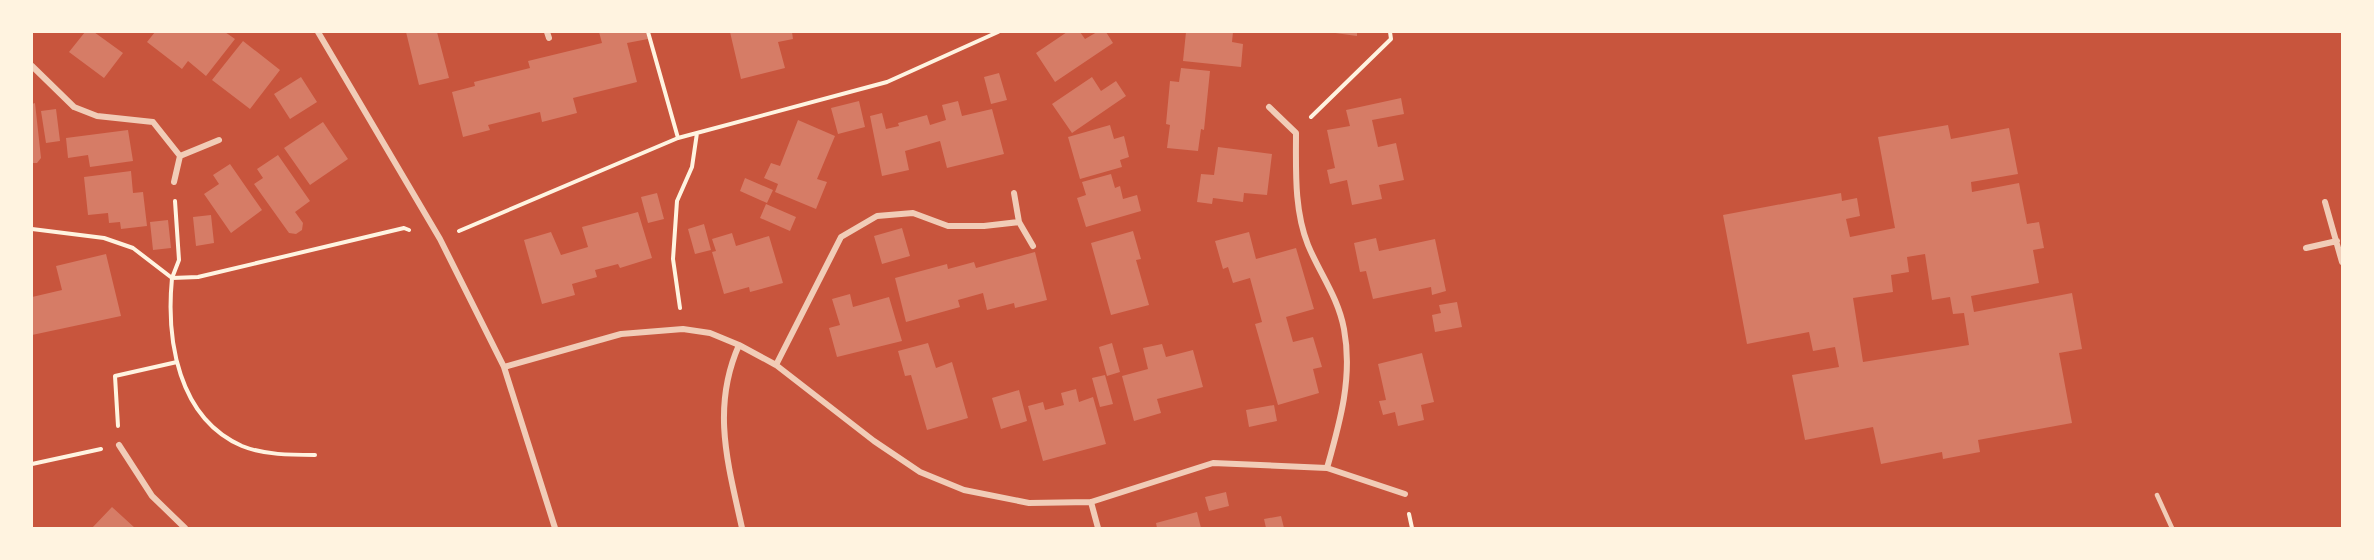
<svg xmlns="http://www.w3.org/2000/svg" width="2374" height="560" font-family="Poppins,sans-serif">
	<rect width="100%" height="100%" fill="#c8553d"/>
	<!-- building -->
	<path fill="#d67c66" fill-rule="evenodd" d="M85,32h9l29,21 -19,25 -35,-26z
		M155,32h70l10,7 -29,37 -18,-15 -6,8 -35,-27z
		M406,32h31l12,46 -30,7z
		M599,32h47l2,7 -21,4 10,39 -64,16 4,15 -35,9 -2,-10 -52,13 2,5 -27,7 -11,-45 23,-6 -1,-4 56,-14 -2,-7 74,-18z
		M730,32h62l1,7 -15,3 7,26 -44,11z
		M1067,32h13l5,7 12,-7h9l7,11 -58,39 -19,-29z
		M1186,32h47l-1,10 11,2 -2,23 -58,-6z
		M1328,32h29v4z
		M243,41l37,29 -30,39 -38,-29z
		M1181,68l29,3 -6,59 -3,-1 -3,22 -31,-3 3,-23 -4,-1 4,-43 9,1z
		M999,73l8,27 -16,4 -7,-27z
		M301,77l16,25 -27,17 -16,-25z
		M1092,77l9,14 15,-10 10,15 -54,37 -20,-29z
		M1401,98l3,16 -32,6 6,27 18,-4 8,37 -25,5 3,14 -30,6 -5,-25 -17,4 -3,-14 8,-2 -8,-38 23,-4 -4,-16z
		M859,101l6,26 -27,7 -7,-26z
		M958,101l4,15 30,-7 12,45 -57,14 -7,-27 -35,10 4,19 -27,6 -12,-60 12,-3 4,16 13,-3 -1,-3 29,-8 3,10 16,-5 -4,-15z
		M35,103l6,55 -4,5h-5v-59z
		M56,109l4,32 -14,2 -5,-32z
		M798,120l37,16 -18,43 10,3 -11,27 -41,-17 3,-8 -14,-6 7,-15 9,3z
		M323,122l25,37 -38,26 -26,-37z
		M1110,125l4,14 10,-3 5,21 -9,3 2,7 -42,12 -12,-42z
		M1948,125l3,14 58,-11 9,46 -47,8 1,10 47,-9 8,41 12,-2 5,26 -11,2 6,33 -68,13 3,16 98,-19 10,56 -23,4 13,70 -94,17 2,12 -37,7 -1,-7 -61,12 -8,-37 -68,13 -13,-65 47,-8 -4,-20 -22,4 -4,-19 -62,12 -24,-129 118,-22 1,8 15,-3 3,18 -14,3 4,18 45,-9 -17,-91zM1925,254l7,46 18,-3 3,17 11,-1 5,32 -106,17 -10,-64 40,-6 -2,-17 18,-3 -2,-15z
		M128,130l5,31 -43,6 -2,-12 -20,3 -2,-20z
		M1218,147l54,7 -5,41 -23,-2 -1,9 -30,-4 -1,6 -15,-2 4,-28 13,1z
		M278,155l32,46 -15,11 8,11 -1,7 -6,4 -7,-1 -35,-49 9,-6 -6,-9z
		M230,164l32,46 -31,23 -27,-39 15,-10 -6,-9z
		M131,171l2,22 10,-1 4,34 -26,3 -1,-7 -11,1 -1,-10 -20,2 -4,-38z
		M1111,174l4,14 5,-2 3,13 14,-4 4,16 -55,16 -9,-29 9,-3 -4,-13z
		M745,178l28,12 -6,13 -27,-12z
		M657,193l7,26 -16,4 -7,-26z
		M766,204l30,13 -6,14 -30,-13z
		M638,212l14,46 -32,10 -2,-4 -23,6 2,7 -25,7 3,11 -33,9 -18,-64 27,-8 10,23 27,-8 -6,-20z
		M211,215l3,28 -18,3 -3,-29z
		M168,220l3,28 -18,2 -3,-28z
		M704,224l7,26 -16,4 -7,-25z
		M902,228l8,28 -28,8 -8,-28z
		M1133,231l8,28 -5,1 13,45 -38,10 -20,-72z
		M1249,232l7,27 40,-11 18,61 -28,8 7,25 20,-5 9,30 -9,2 6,24 -41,12 -23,-81 7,-2 -12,-44 -17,5 -5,-16 -5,2 -8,-28z
		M732,233l4,13 33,-10 14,47 -33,9 -1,-5 -25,7 -12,-42 4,-1 -4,-12z
		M1376,238l3,13 56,-12 11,52 -14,4 -1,-8 -58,12 -7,-28 -6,1 -6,-29z
		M1035,252l12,48 -32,8 -1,-5 -27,7 -4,-17 -25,7 2,7 -54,15 -11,-44 52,-14 1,5 26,-7 2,6z
		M106,254l15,62 -89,19v-38l30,-7 -6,-24z
		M850,294l3,13 36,-10 13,44 -65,16 -8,-29 11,-3 -8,-26z
		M1457,302l5,25 -27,5 -3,-17 9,-2 -2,-8z
		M928,343l8,25 16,-6 16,56 -41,12 -16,-55 -6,1 -7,-25z
		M1112,343l8,29 -13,4 -8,-29z
		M1162,344l4,13 27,-7 10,37 -46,12 4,14 -27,8 -12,-45 26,-7 -5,-21z
		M1422,353l12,49 -13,3 3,15 -26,6 -3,-14 -12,3 -4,-14 7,-1 -8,-36z
		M1105,375l8,29 -13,3 -8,-29z
		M1076,389l3,13 14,-5 13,47 -63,17 -15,-55 15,-4 2,8 19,-5 -3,-12z
		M1019,390l8,31 -26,8 -9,-31z
		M1274,405l3,16 -28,6 -3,-17z
		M1226,492l3,14 -20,5 -4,-14z
		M112,507l23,21h-43z
		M1197,512l4,16h-44l-1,-5z
		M1281,516l3,12h-18l-2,-9z"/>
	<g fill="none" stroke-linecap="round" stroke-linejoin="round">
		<!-- path -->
		<path stroke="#fff3e0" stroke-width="4" d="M648,32l30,106
			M1311,117l80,-78 -1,-7
			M32,229l72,9 29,10 39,30 7,-18 -4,-59
			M459,231l219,-93 209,-56 111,-50
			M680,308l-7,-49 4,-58 15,-34 5,-34
			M118,426l-3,-50 62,-14
			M315,455c-24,0 -51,0 -73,-9 -64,-28 -76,-106 -70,-168l26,-1 206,-49 5,2
			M32,464l69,-15
			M1409,514l3,14"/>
		<!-- service -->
		<path stroke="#f1ccb7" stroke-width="4.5" d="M2157,495l15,33"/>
		<!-- minor -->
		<path stroke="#f1ccb7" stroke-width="6" d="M318,32l122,207 64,128 51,161
			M547,32l2,6
			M32,66l42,41 23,9 56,6 27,34
			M1269,107l27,26c0,37 -2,77 12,112 12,29 30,52 36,84 9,48 -4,93 -17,139
			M174,182l6,-26 39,-16
			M1014,193l5,29
			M2325,202l17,60
			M2306,248l31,-7
			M739,345c-28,63 -11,119 3,183
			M776,365l65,-128 36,-21 36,-3 35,13h36l35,-4 14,24
			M504,367l117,-33 62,-5 27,4 29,12 37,20 98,76 46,31 44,18 65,13 62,-1 122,-39 114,5 78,26
			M119,445l33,51 33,32
			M1091,502l7,26"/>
	</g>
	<!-- border -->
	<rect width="2374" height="560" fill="none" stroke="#fff3e0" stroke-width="66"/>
</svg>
